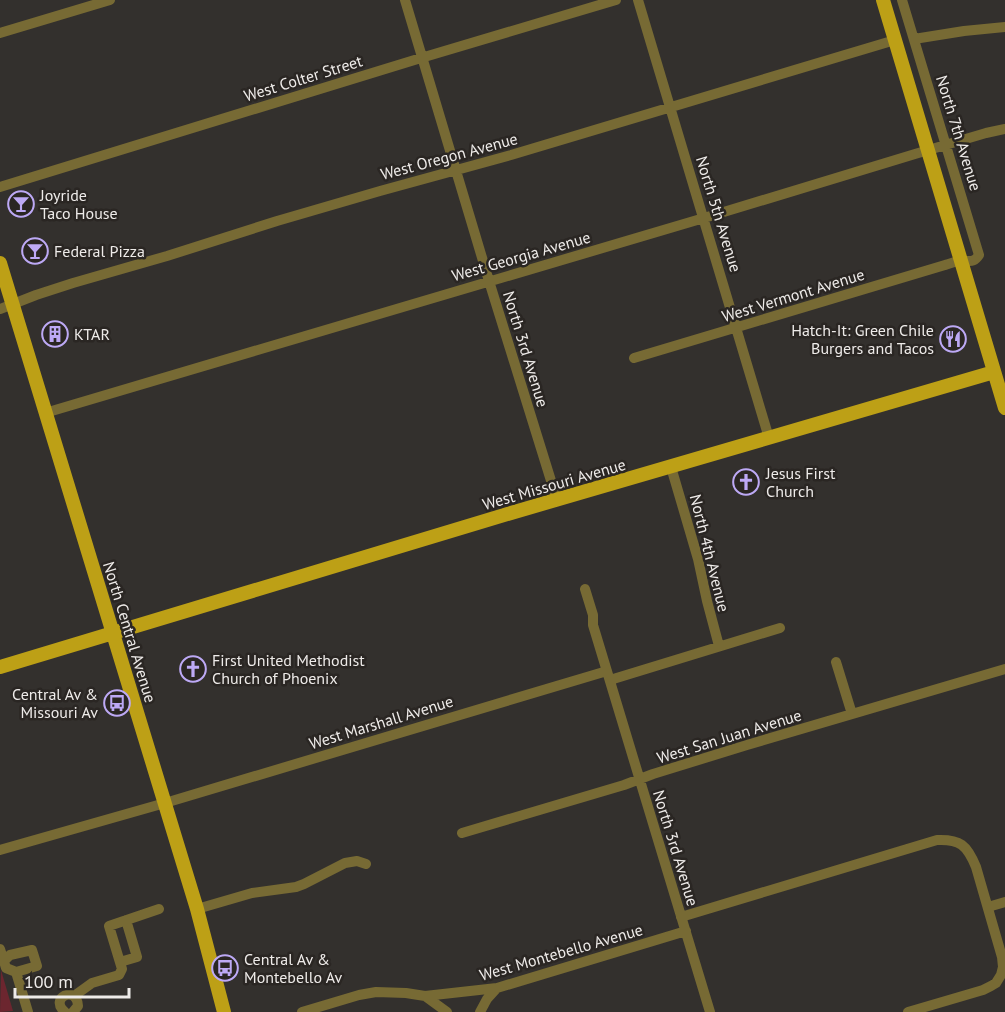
<svg xmlns="http://www.w3.org/2000/svg" width="1005" height="1012" font-family="'PT Sans',sans-serif">
	<rect width="100%" height="100%" fill="#33302d"/>
	<!-- green -->
	<path fill="#6c262f" d="M1,970l12,41 -13,1z"/>
	<g fill="none" stroke-linecap="round" stroke-linejoin="round">
		<!-- minor -->
		<path stroke="#776a34" stroke-width="10" d="M405,0l84,281 68,219
			M638,0l131,438
			M0,33l110,-33
			M914,39l50,-8 41,-4
			M0,187l421,-129 195,-58
			M0,309l36,-14 37,-12 94,-27 110,-35 103,-30 131,-36 384,-115
			M634,358l311,-93c5,-1 10,-4 15,-4 10,-1 13,3 19,-6l-77,-255
			M45,413l659,-195 211,-64 71,-21 19,-4
			M671,467l27,92 9,42 12,45
			M585,589l8,26v10l117,387
			M836,662l16,52
			M610,680l170,-52
			M462,833l162,-48 29,-11 94,-29 258,-76
			M0,850l165,-47 442,-132
			M988,907l17,-5
			M197,909l55,-16 44,-6 8,-3 41,-21 12,-2 9,3
			M681,917l256,-77c23,-1 30,5 39,27l26,90 1,10 -2,8 -5,8 -5,3 -8,4 -75,22
			M0,949l6,19 10,4
			M4,961l6,-6 22,-5 5,16 -21,6 12,40
			M120,962l17,-5 -11,-37
			M74,996l18,-13 27,-8 3,-6 -13,-43 50,-17
			M425,996l22,16
			M65,1012c-17,-14 12,-28 13,-6l-5,6
			M302,1012l57,-17 17,-3 30,1 19,3 72,-8 189,-57
			M480,1012l7,-13 10,-11"/>
		<!-- major -->
		<path stroke="#bda016" stroke-width="14" d="M883,0l122,408
			M0,263l197,646 27,103
			M0,667l511,-154 483,-141"/>
	</g>
	<!-- icons -->
	<defs>
		<g id="bar-ring" transform="scale(1.35)"><circle r="9.5" fill="#2a2623" stroke="#bda9f5" stroke-width="1.5"/><path d="M-6-5H6L.8 .8V4.5H3.5V6h-7V4.5H-.8V.8Z" fill="#bda9f5"/></g>
		<g id="building-ring" transform="scale(1.35)"><circle r="9.5" fill="#2a2623" stroke="#bda9f5" stroke-width="1.5"/><path d="M-4-6H4V6H1V3H-1V6H-4ZM-2.5-4.3h1.7v1.8h-1.7ZM.8-4.3h1.7v1.8H.8ZM-2.5-1h1.7V.8h-1.7ZM.8-1h1.7V.8H.8Z" fill="#bda9f5"/></g>
		<g id="restaurant-ring" transform="scale(1.35)"><circle r="9.5" fill="#2a2623" stroke="#bda9f5" stroke-width="1.5"/><path d="M-5-6h1v4h1v-4h1v4h1v-4h1v5L-1.5 .5V6h-2V.5L-5-1ZM5-6V6H3V1.5H1.5Q1.5-4 5-6Z" fill="#bda9f5"/></g>
		<g id="church-ring" transform="scale(1.35)"><circle r="9.5" fill="#2a2623" stroke="#bda9f5" stroke-width="1.5"/><path d="M-1.2-6h2.4v3.5h3.3v2.4h-3.3V6h-2.4V-.1h-3.3v-2.4h3.3Z" fill="#bda9f5"/></g>
		<g id="bus-ring" transform="scale(1.35)"><circle r="9.5" fill="#2a2623" stroke="#bda9f5" stroke-width="1.5"/><path d="M-5-6H5V4H4V6H2V4H-2V6H-4V4H-5ZM-3.5-4V0h7V-4ZM-3.5 1.2v1.5H-2V1.2ZM2 1.2v1.5H3.5V1.2Z" fill="#bda9f5"/></g>
	</defs>
	<g fill-rule="evenodd">
		<use href="#bar-ring" x="21" y="204"/>
		<use href="#bar-ring" x="35" y="251"/>
		<use href="#building-ring" x="55" y="334"/>
		<use href="#restaurant-ring" x="953" y="339"/>
		<use href="#church-ring" x="746" y="482"/>
		<use href="#church-ring" x="193" y="669"/>
		<use href="#bus-ring" x="117" y="703"/>
		<use href="#bus-ring" x="225" y="968"/>
	</g>
	<g text-anchor="middle" stroke-width="5" stroke-linejoin="round" paint-order="stroke">
		<!-- street labels -->
		<g font-size="16" fill="#eeebe9" stroke="#2a2623">
			<text transform="translate(303 78) rotate(-17)" y="6">West Colter Street</text>
			<text transform="translate(959 133) rotate(73)" y="6">North 7th Avenue</text>
			<text transform="translate(449 156) rotate(-15)" y="6">West Oregon Avenue</text>
			<text transform="translate(719 214) rotate(73)" y="6">North 5th Avenue</text>
			<text transform="translate(521 256) rotate(-16)" y="6">West Georgia Avenue</text>
			<text transform="translate(793 295) rotate(-17)" y="6">West Vermont Avenue</text>
			<text transform="translate(526 349) rotate(73)" y="6">North 3rd Avenue</text>
			<text transform="translate(554 484) rotate(-16)" y="6">West Missouri Avenue</text>
			<text transform="translate(710 553) rotate(76)" y="6">North 4th Avenue</text>
			<text transform="translate(130 632) rotate(73)" y="6">North Central Avenue</text>
			<text transform="translate(381 722) rotate(-17)" y="6">West Marshall Avenue</text>
			<text transform="translate(729 736) rotate(-17)" y="6">West San Juan Avenue</text>
			<text transform="translate(676 848) rotate(73)" y="6">North 3rd Avenue</text>
			<text transform="translate(561 952) rotate(-16)" y="6">West Montebello Avenue</text>
		</g>
		<!-- poi labels -->
		<g font-size="16" fill="#eeebe9" stroke="#2a2623" text-anchor="start">
			<text x="40" y="201">Joyride<tspan x="40" dy="18">Taco House</tspan></text>
			<text x="54" y="257">Federal Pizza</text>
			<text x="934" y="336" text-anchor="end">Hatch-It: Green Chile<tspan x="934" dy="18">Burgers and Tacos</tspan></text>
			<text x="74" y="340">KTAR</text>
			<text x="766" y="479">Jesus First<tspan x="766" dy="18">Church</tspan></text>
			<text x="212" y="666">First United Methodist<tspan x="212" dy="18">Church of Phoenix</tspan></text>
			<text x="98" y="700" text-anchor="end">Central Av &amp;<tspan x="98" dy="18">Missouri Av</tspan></text>
			<text x="244" y="965">Central Av &amp;<tspan x="244" dy="18">Montebello Av</tspan></text>
		</g>
	</g>
	<!-- scale -->
	<path d="M15 988v9h114v-9" fill="none" stroke="#eeebe9" stroke-width="3"/>
	<text x="24" y="988" font-size="18" fill="#eeebe9" stroke="#2a2623" stroke-width="4.5" paint-order="stroke">100 m</text>
</svg>
